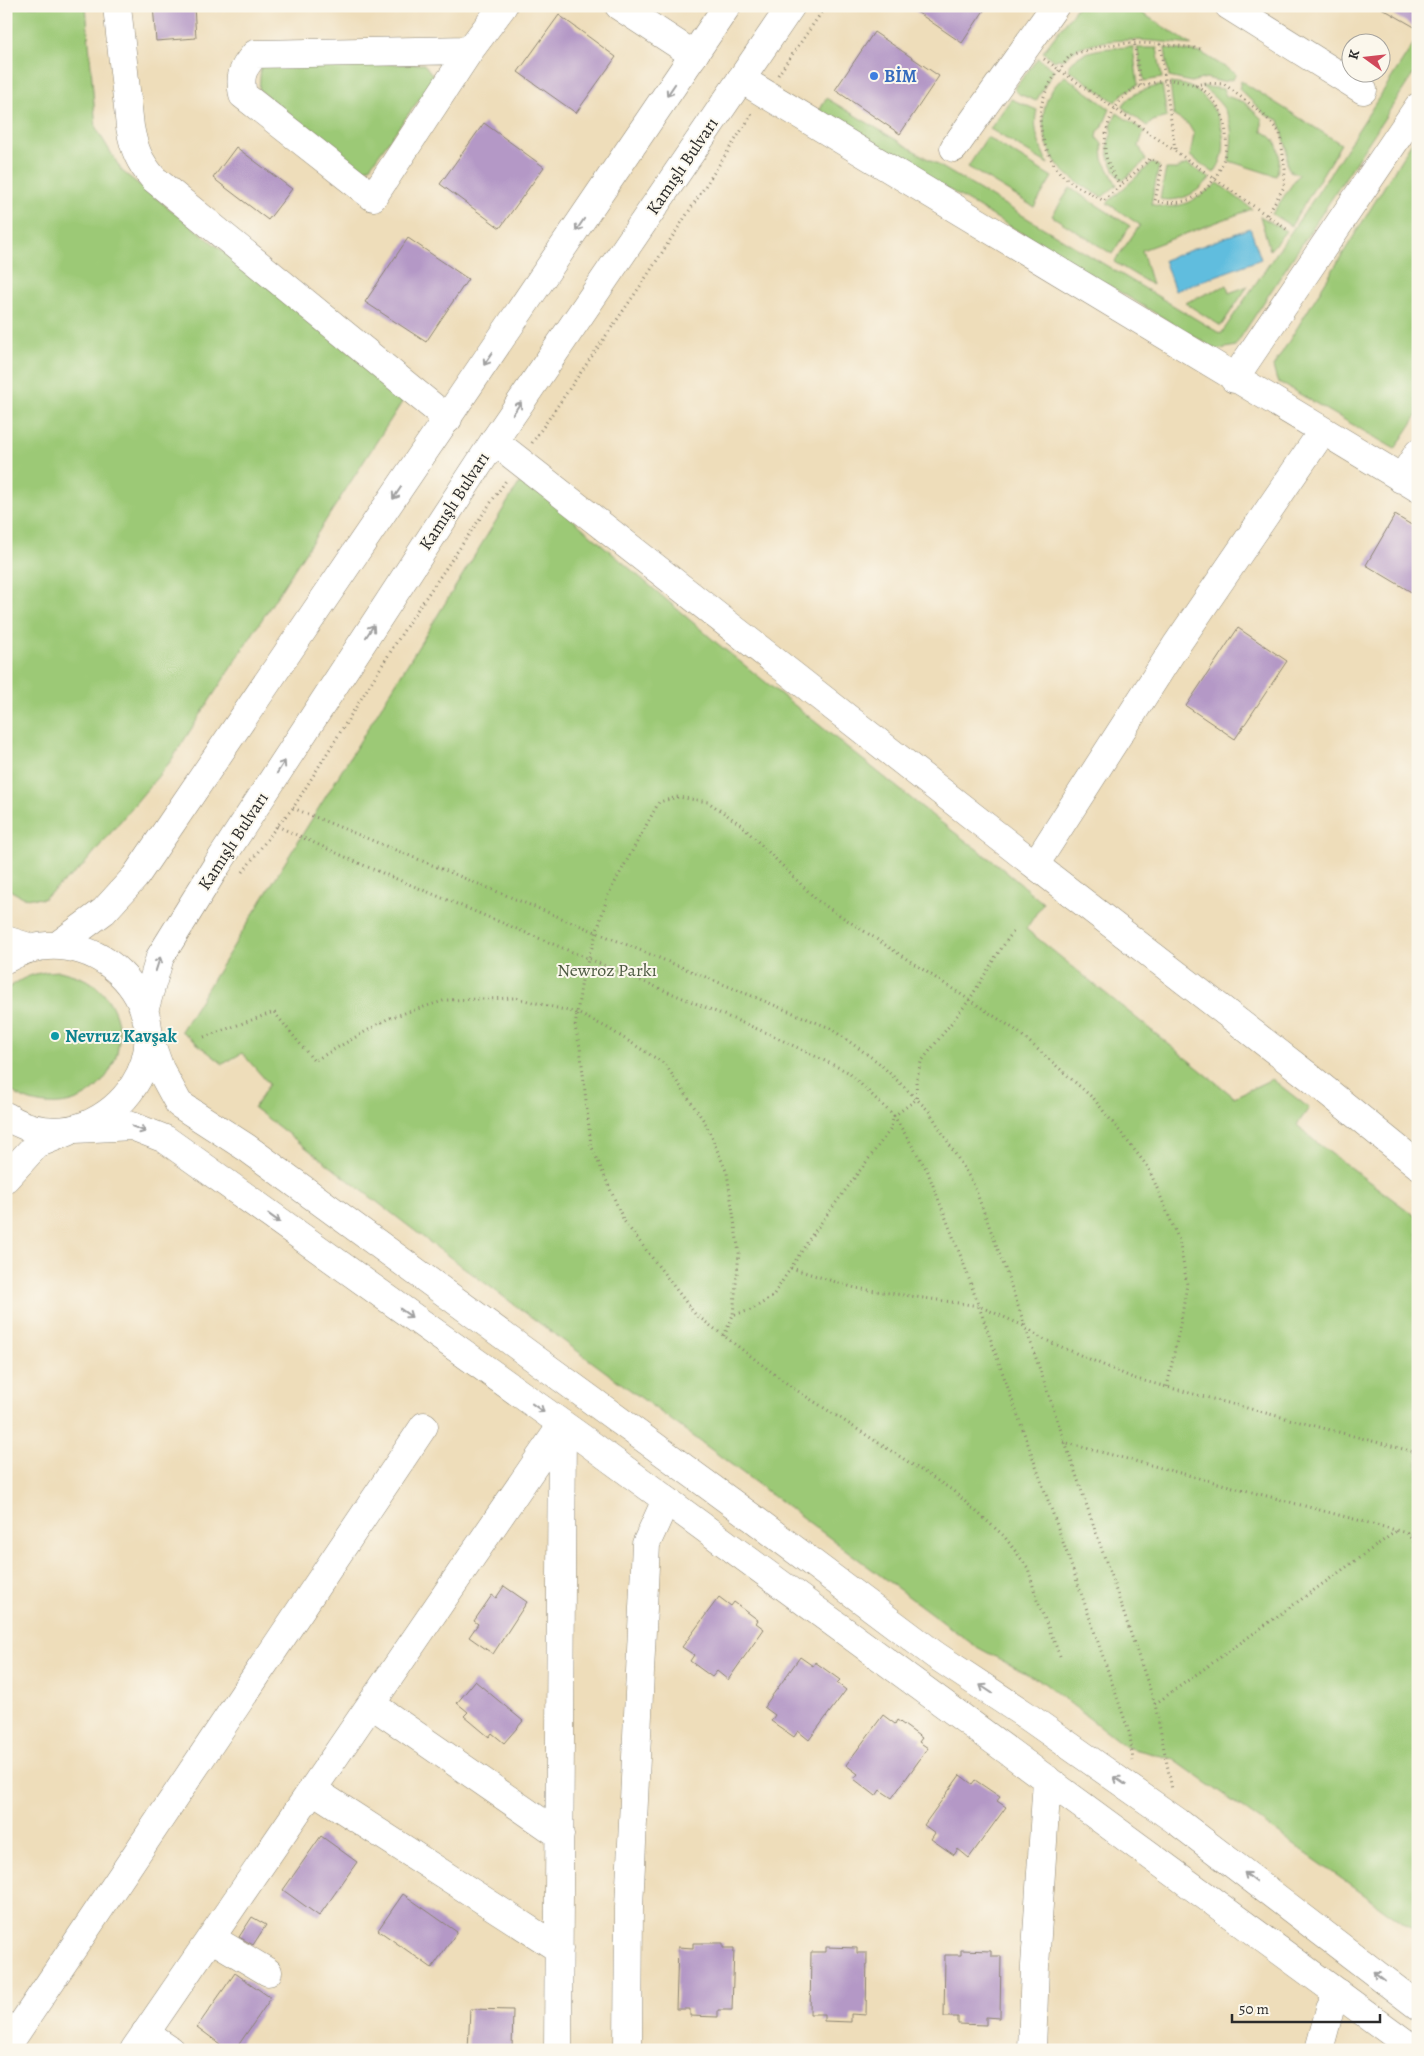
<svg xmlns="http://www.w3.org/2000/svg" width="1424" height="2056" font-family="Alegreya,serif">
	<rect width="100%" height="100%" fill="#fbf7ec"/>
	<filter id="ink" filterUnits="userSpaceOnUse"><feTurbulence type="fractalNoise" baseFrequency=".02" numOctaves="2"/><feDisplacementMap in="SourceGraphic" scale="10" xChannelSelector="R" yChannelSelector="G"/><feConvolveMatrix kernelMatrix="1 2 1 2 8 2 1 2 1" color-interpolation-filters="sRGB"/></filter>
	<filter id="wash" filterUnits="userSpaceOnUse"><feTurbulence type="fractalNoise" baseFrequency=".0096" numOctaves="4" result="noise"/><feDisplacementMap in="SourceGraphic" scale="20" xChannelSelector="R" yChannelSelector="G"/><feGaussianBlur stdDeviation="1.12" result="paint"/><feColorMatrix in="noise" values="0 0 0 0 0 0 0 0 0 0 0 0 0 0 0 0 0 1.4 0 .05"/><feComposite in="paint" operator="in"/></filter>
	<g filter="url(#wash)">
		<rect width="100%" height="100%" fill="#eeddba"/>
		<!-- green -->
		<path fill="#9cc976" stroke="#647a50" d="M6,6h80l10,122 26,43 284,225 -236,366 -88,105 -39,32 -21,-2 -16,-9z
			M1078,6h53l61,39c-37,-4 -78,-10 -114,3 -6,3 -11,9 -15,12l-5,-1 -4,2 -11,-9z
			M1414,43l4,2v22l-183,279 -18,4 -398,-238 7,-14 395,236 96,-140z
			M1133,47l5,38 -13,7 -10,10 -46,-32v-5c15,-18 42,-17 64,-18z
			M1137,48h20l5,30 -18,3z
			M1165,48l37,5 34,21 -3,5 -11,3 -16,-4 -15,4 -22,-5z
			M1038,58l16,12 -18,31 -17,-7 -5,-5z
			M424,64l11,14 -66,90 -10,2 -100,-80 2,-25z
			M1065,76l45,33 -8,19 -4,3 -1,7 5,6 1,15 14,26 -15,12c-16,-9 -36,-20 -46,-35 -18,-28 -19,-64 9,-86z
			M1241,81l100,63 -50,82 -19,-12 27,-40 -9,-3 -3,-6v-16l-8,-29 -13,-5 -27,-26z
			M1170,83c5,1 11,1 15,2 26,9 42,41 38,67 -1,8 -5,15 -9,21l-24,-17 4,-22 -6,-10 -14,-8z
			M1162,85l5,32 -14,4 -6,5 -25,-19c8,-15 25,-18 40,-22z
			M1201,86l22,3 3,7 18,6 18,17v12c3,2 8,4 10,7 10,10 8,26 4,38l-47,-15c6,-37 3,-51 -28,-75z
			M1011,99l26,11c-5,19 3,37 11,54l-58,-35z
			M1117,113l27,18 -5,15 7,14 -24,21c-7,-7 -16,-26 -14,-37 1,-7 6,-10 3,-19z
			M1418,132v282l-23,35 -118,-68 -4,-14z
			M987,137l65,40 -18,30 -66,-40z
			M1152,163l7,3 -8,38c27,9 46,-5 67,-21l34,26 -110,41 10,35 -38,-23 26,-37 -33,-22z
			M1187,164l23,14c-12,15 -30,25 -50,21l6,-30h10z
			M1070,188l60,38 -18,28 -60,-38z
			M1260,216l26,15 -16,19z
			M1227,285l2,8 19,-7 -27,40 -36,-23z
			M523,477l195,167 220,176 60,45 45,38 -17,26 208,168 38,-18 37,29 -12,17 20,18 101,75v715l-245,-174 -47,-12 -82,-64 -69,-37 -274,-204 -265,-195 -182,-139 15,-24 -27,-31 -19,11 -42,-33z
			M60,971c14,4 27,7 38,17 46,43 11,122 -51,116 -16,-1 -30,-7 -41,-18v-96c19,-15 31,-18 54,-19z"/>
		<!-- water -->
		<path fill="#60bdde" stroke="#467484" d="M1250,228l11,31 -86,32 -11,-31z"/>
		<g id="blocks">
			<!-- building -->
			<path fill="#b498c6" d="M153,6h41l2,32 -40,3z
				M908,6h79l-25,37z
				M1378,6h40v23z
				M559,15l57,42 -40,56 -58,-41z
				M874,32l65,44 -39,58 -65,-44z
				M484,123l60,44 -44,61 -60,-44z
				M236,147l56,42 -24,31 -55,-42z
				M408,238l60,41 -42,63 -61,-40z
				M1395,515l23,14v67l-52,-31z
				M1238,628l49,33 -52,78 -49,-33z
				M504,1586l23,16 -34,52 -24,-17 9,-13 -4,-3 18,-26 4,3z
				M719,1597l12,9 3,-4 24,18 -2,3 8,6 -36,51 -11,-9 -5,6 -22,-16 4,-6 -12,-8z
				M800,1657l13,9 2,-4 25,18 -3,3 9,7 -37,50 -11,-9 -4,6 -23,-16 4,-6 -11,-8z
				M475,1681l48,40 -19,22 -12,-10 -3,4 -25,-21 4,-4 -11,-9z
				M883,1715l12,9 2,-4 25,18 -3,4 9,6 -36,50 -12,-8 -4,6 -22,-17 4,-5 -12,-9z
				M960,1775l12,9 3,-4 25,17 -3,4 9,6 -37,51 -11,-9 -4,6 -23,-16 4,-6 -11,-8z
				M321,1836l36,26 -38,54 -36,-26z
				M403,1894l54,38 -25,36 -54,-38z
				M252,1917l14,8 -13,20 -14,-8z
				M693,1943h30v5h11l-2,62h-14v7l-28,-1v-7h-14l2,-62 15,1z
				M826,1947l31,1v5h10l-1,62 -15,-1v8l-27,-1v-7h-14l1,-62h15z
				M961,1950l30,1v5h10l-1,62 -14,-1v8l-28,-1v-7h-14l1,-62h16z
				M235,1973l36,25 -36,52h-7l-31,-23z
				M470,2009l43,1 -1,40h-44z"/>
		</g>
	</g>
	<g filter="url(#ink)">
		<use href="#blocks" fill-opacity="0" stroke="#8c8472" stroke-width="1"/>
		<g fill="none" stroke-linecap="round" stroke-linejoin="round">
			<!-- minor casing -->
			<g stroke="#8c8472" stroke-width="29">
				<path id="minor" d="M117,6l13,121c4,22 9,35 24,52l294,240
					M619,6l75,49
					M1229,6l134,84
					M470,50l-215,4c-13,15 -16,22 -12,41l130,102 97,-147 33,-44
					M741,79l677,409
					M954,148l101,-142
					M1234,379l184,-272
					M494,441l541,424 272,210 111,90
					M1401,479l17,-26
					M1035,865l140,-218 147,-215
					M371,1704l189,131
					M313,1790l246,159
					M211,1938l57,34
					M145,2033l25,17
					M6,2048l418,-622
					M134,2050l428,-625
					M558,2050l4,-625
					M628,2050l1,-143 17,-363 20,-44
					M1032,2050l3,-84 12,-187
					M1319,2050l11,-41 8,-16"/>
			</g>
			<!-- major casing -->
			<g stroke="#8c8472" stroke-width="29">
				<path id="major" d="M6,940l26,8
					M147,1032l13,37 19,35 68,44 507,371 181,136 92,61 151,106 240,184
					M75,1129l57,-3 33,13 421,302 829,609"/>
			</g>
			<!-- highway casing -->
			<g stroke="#8c8472" stroke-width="29">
				<path id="highway" d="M58,945l46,-34 31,-34 592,-871
					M6,959c82,-48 180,44 128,126 -12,19 -27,31 -48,40 -26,10 -57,7 -80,-9
					M144,1011l16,-54 57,-92 277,-424 297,-435
					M6,1178l31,-34 30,-12"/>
			</g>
			<!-- path -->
			<path stroke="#8c8472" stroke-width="3" stroke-dasharray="1 4" stroke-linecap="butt" d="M1134,40l7,47
				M1160,44l15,105
				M1044,59l245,172
				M778,75l48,-69
				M1172,80c7,2 16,2 23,5 44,23 40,91 -2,113 -12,6 -25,5 -38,3l7,-34 -11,-9 -31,28c-6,-11 -14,-23 -15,-36 -1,-22 9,-50 29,-61 11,-5 26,-8 38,-9z
				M1195,85l12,-2 17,1 39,30 17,19 5,36 -1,18 -17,28
				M1120,186l-16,15c-14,-8 -30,-15 -42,-26 -8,-8 -13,-20 -17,-30 -10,-30 -4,-53 16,-77 3,-4 6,-9 9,-12 4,-3 10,-4 15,-5 37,-13 79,-7 117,-2
				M532,443l109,-158 113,-174
				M293,808l537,220 48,34 51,49 44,72 33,88 149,433 17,85
				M277,826l86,39 404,168 81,39 46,44 33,54 36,92 116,325 51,148 3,26
				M243,872l34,-46 16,-18 116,-186 98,-143
				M204,1037l70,-25 40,49 75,-43 57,-18 70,-2 61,15 29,14 59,37 41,60 21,49 12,80 -6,62
				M791,1268l64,20 124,18 45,20 17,12 92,40 285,75
				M724,1336l9,-21 18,-5 21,-13 40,-62 78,-105 4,-14 23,-17 -1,-18 5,-19 49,-63 26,-43 19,-27
				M1063,1442l355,94
				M1407,1533l11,15
				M1060,1656l-23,-56 -9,-32 -24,-32 -52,-46 -159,-102 -98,-74 -71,-93 -33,-76 -11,-98 -5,-20 7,-47 26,-85 51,-93 19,-5 30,5 32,22 78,77 199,130 77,68 54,68 31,73 8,44 -5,31 -15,72
				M1155,1704l243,-174"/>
			<!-- minor -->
			<use href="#minor" stroke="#fff" stroke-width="28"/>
			<!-- major -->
			<use href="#major" stroke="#fff" stroke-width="28"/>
			<!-- highway -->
			<use href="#highway" stroke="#fff" stroke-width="28"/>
		</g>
		<!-- one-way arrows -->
		<defs><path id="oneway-shaft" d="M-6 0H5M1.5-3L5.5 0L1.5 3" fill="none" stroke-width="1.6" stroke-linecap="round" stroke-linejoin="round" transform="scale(1.25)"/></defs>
		<g stroke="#a0a0a0">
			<use href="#oneway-shaft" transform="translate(671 90) rotate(124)"/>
			<use href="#oneway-shaft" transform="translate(580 225) rotate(124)"/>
			<use href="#oneway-shaft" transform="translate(488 359) rotate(124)"/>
			<use href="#oneway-shaft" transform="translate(517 408) rotate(-56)"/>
			<use href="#oneway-shaft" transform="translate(397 493) rotate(124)"/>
			<use href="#oneway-shaft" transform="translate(370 631) rotate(-57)"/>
			<use href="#oneway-shaft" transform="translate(281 767) rotate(-57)"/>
			<use href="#oneway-shaft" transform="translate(158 964) rotate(-72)"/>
			<use href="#oneway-shaft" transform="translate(139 1129) rotate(21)"/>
			<use href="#oneway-shaft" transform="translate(274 1218) rotate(36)"/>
			<use href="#oneway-shaft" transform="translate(406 1313) rotate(36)"/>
			<use href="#oneway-shaft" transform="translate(538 1408) rotate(36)"/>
			<use href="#oneway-shaft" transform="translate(986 1689) rotate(-146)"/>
			<use href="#oneway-shaft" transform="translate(1120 1781) rotate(-145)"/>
			<use href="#oneway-shaft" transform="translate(1250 1877) rotate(-142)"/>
			<use href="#oneway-shaft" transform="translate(1379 1976) rotate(-142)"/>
		</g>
	</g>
	<!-- markers -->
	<circle fill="#3f7fe0" stroke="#fbf7ec" stroke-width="2" cx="874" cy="76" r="5"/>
	<circle fill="#0f9aa8" stroke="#fbf7ec" stroke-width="2" cx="55" cy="1036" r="5"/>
	<g text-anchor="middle" stroke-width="4" stroke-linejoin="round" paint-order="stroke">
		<!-- shop labels -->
		<g font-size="18" font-weight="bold" fill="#366cbe" stroke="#fbf7ec" text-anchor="start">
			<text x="884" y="82">BİM</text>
		</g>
		<!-- street labels -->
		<g font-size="18" fill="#2b2b2b" stroke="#fbf7ec">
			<text transform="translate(682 166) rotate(-56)" y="6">Kamışlı Bulvarı</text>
			<text transform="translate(454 501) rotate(-57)" y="6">Kamışlı Bulvarı</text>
			<text transform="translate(233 841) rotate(-57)" y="6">Kamışlı Bulvarı</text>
		</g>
		<!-- park labels -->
		<g font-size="18" fill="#4d5a42" stroke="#fbf7ec">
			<text x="607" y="976">Newroz Parkı</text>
		</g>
		<!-- culture labels -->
		<g font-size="18" font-weight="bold" fill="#0d838f" stroke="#fbf7ec" text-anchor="start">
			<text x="65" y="1042">Nevruz Kavşak</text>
		</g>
	</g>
	<!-- margin -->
	<rect width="1424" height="2056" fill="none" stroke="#fbf7ec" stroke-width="25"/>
	<!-- north arrow -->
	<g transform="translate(1366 58) rotate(285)"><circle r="24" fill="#fbf7ec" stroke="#a8a59f"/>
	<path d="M0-4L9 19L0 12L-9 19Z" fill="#d1495b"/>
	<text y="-8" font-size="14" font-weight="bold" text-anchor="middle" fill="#2b2b2b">K</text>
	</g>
	<!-- scale -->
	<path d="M1232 2014v8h148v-8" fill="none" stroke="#2b2b2b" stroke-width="2.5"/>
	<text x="1239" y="2014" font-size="15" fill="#2b2b2b" stroke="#fbf7ec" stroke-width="4" paint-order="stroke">50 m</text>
</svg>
